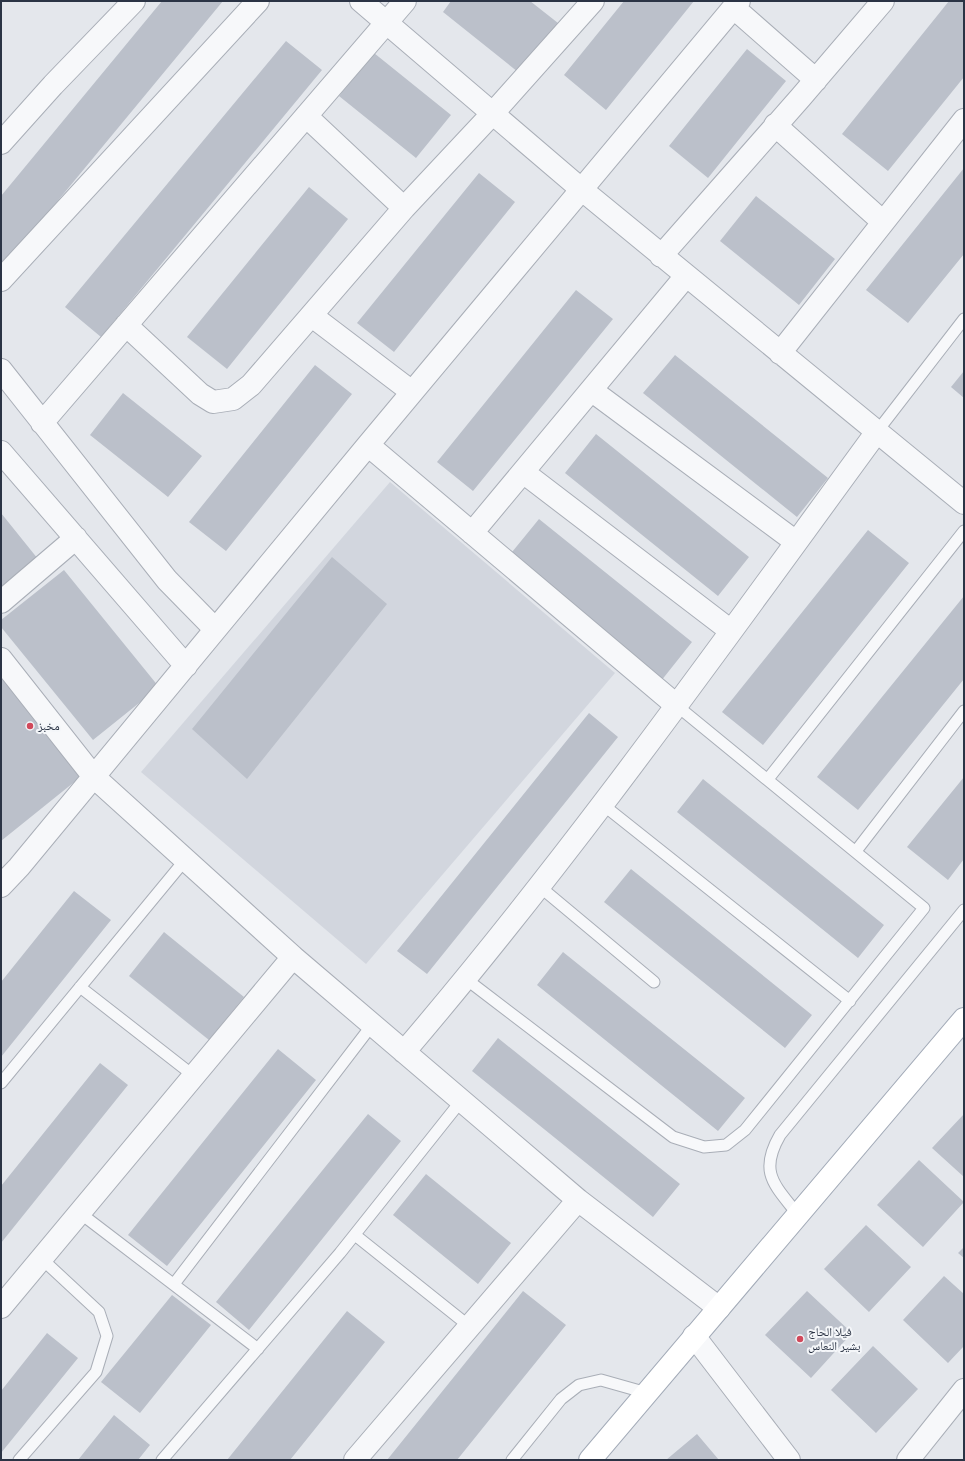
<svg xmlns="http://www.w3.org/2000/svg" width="965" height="1461" font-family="'Varela Round','Noto Naskh Arabic',sans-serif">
	<rect width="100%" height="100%" fill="#e4e7ec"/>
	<!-- built -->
	<path fill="#d2d6de" d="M390,482l225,191 -249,291 -225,-192z"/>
	<!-- building -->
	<path fill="#bbc0ca" d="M162,1h61l-220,266 -2,-2v-69z
		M451,1h79l28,22 -40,49 -75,-60z
		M624,1h70l-88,109 -42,-35z
		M949,1h15v76l-76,94 -46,-37z
		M286,41l36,29 -221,267 -36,-30z
		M747,49l39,32 -78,97 -39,-32z
		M374,53l77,62 -35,43 -77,-62z
		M964,168v86l-56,69 -42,-33z
		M479,173l36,29 -121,150 -37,-29z
		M309,187l39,32 -121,150 -40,-32z
		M756,196l79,63 -36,46 -79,-64z
		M576,290l37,29 -140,172 -36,-29z
		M675,355l153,123 -31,39 -154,-124z
		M315,365l37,29 -126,157 -37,-29z
		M964,371v27l-13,-11z
		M123,393l79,63 -34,41 -78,-62z
		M596,434l153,123 -31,39 -153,-123z
		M1,513l37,46 -37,31z
		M539,519l153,123 -31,39 -153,-124z
		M868,530l41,33 -146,182 -41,-33z
		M332,557l55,47 -140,175 -55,-50z
		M64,570l95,117 -66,53 -92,-113v-7z
		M964,596v83l-106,131 -41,-33z
		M1,674l82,101 -82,66z
		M589,713l29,24 -191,237 -30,-23z
		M964,777v82l-16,21 -41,-33z
		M703,779l181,146 -26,33 -181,-146z
		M631,869l181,146 -27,33 -181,-146z
		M74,891l37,29 -110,137v-75z
		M164,932l80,65 -35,43 -80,-64z
		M563,952l182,146 -27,33 -181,-146z
		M498,1038l182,146 -27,33 -181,-146z
		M278,1049l38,31 -149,186 -39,-31z
		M100,1063l28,22 -127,158v-57z
		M368,1114l33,27 -152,189 -33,-28z
		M964,1114v63l-32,-29z
		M919,1160l45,42 -41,45 -46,-42z
		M426,1174l85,69 -33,41 -85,-69z
		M866,1225l45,42 -42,45 -45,-43z
		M964,1247v11l-6,-5z
		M944,1276l20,18v52l-16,17 -45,-43z
		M523,1291l43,34 -109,135h-70z
		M807,1291l45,42 -41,45 -46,-43z
		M172,1295l39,30 -71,88 -39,-31z
		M347,1311l38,31 -95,118h-63z
		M47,1333l31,25 -77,95v-62z
		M873,1346l45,43 -42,44 -45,-43z
		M114,1415l36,30 -12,15h-60z
		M697,1434l22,26h-53z"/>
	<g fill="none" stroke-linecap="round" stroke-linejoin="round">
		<!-- service casing -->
		<g stroke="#a9aeb7" stroke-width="13">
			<path id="service" d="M876,433l88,-114
				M768,779l196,-248
				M602,804l248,197
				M856,851l108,-140
				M539,886l115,96
				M466,979l207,158 31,10 22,-2 19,-15 179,-222 -248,-203
				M80,987l114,89
				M1,1083l184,-223
				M80,1213l178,136
				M798,1215c-23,-30 -40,-42 -18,-80l184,-225
				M355,1235l114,91
				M174,1284l198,-259
				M19,1460l77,-88 11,-36 -8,-24 -57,-53
				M162,1460l178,-207 121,-152
				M512,1460l49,-61 18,-14 22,-5 46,13"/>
		</g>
		<!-- minor casing -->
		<g stroke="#a9aeb7" stroke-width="24">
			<path id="minor" d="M361,1l220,188 383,314
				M734,8l82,72
				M306,116l98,92
				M775,125l108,97
				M1,143l52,-58 81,-84
				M661,256l140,-159 82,-96
				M1,280l257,-279
				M312,316l100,76
				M126,325l74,69 13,8 20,-3 18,-14 153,-177 89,-95 100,-112
				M780,353l184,-233
				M1,370l166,210 48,49
				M591,390l205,152
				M42,423l363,-422
				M368,445l308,260
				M1,452l185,214
				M523,472l208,159
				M472,533l214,-257
				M1,602l75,-64
				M1,659l93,118 199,180 285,243 -223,260
				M1,886l18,-19 349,-422 371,-444
				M404,1052c169,-198 319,-410 472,-619
				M578,1200l141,108
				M1,1307l292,-350
				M694,1336l95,124
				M908,1460l56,-70"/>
		</g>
		<!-- primary casing -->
		<g stroke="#a3abb8" stroke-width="24">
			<path id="primary" d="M590,1460l374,-441"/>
		</g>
		<!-- service -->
		<use href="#service" stroke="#f7f8fa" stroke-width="11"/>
		<!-- minor -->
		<use href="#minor" stroke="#f7f8fa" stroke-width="22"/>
		<!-- primary -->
		<use href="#primary" stroke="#fff" stroke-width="22"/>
	</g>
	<!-- markers -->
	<g fill="#d1495b" stroke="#f4f6f9" stroke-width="1.5">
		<circle cx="30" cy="726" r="4"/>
		<circle cx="800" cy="1339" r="4"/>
	</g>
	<g text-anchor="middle" stroke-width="4" stroke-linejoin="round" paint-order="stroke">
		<!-- poi labels -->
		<g font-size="12" fill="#2b3445" stroke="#f4f6f9" text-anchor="start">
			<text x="38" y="730">مخبز</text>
			<text x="808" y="1336">فيلا الحاج<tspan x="808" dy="14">بشير النعاس</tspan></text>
		</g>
	</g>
	<!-- border -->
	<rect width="965" height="1461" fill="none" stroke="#2b3445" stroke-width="4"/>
</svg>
